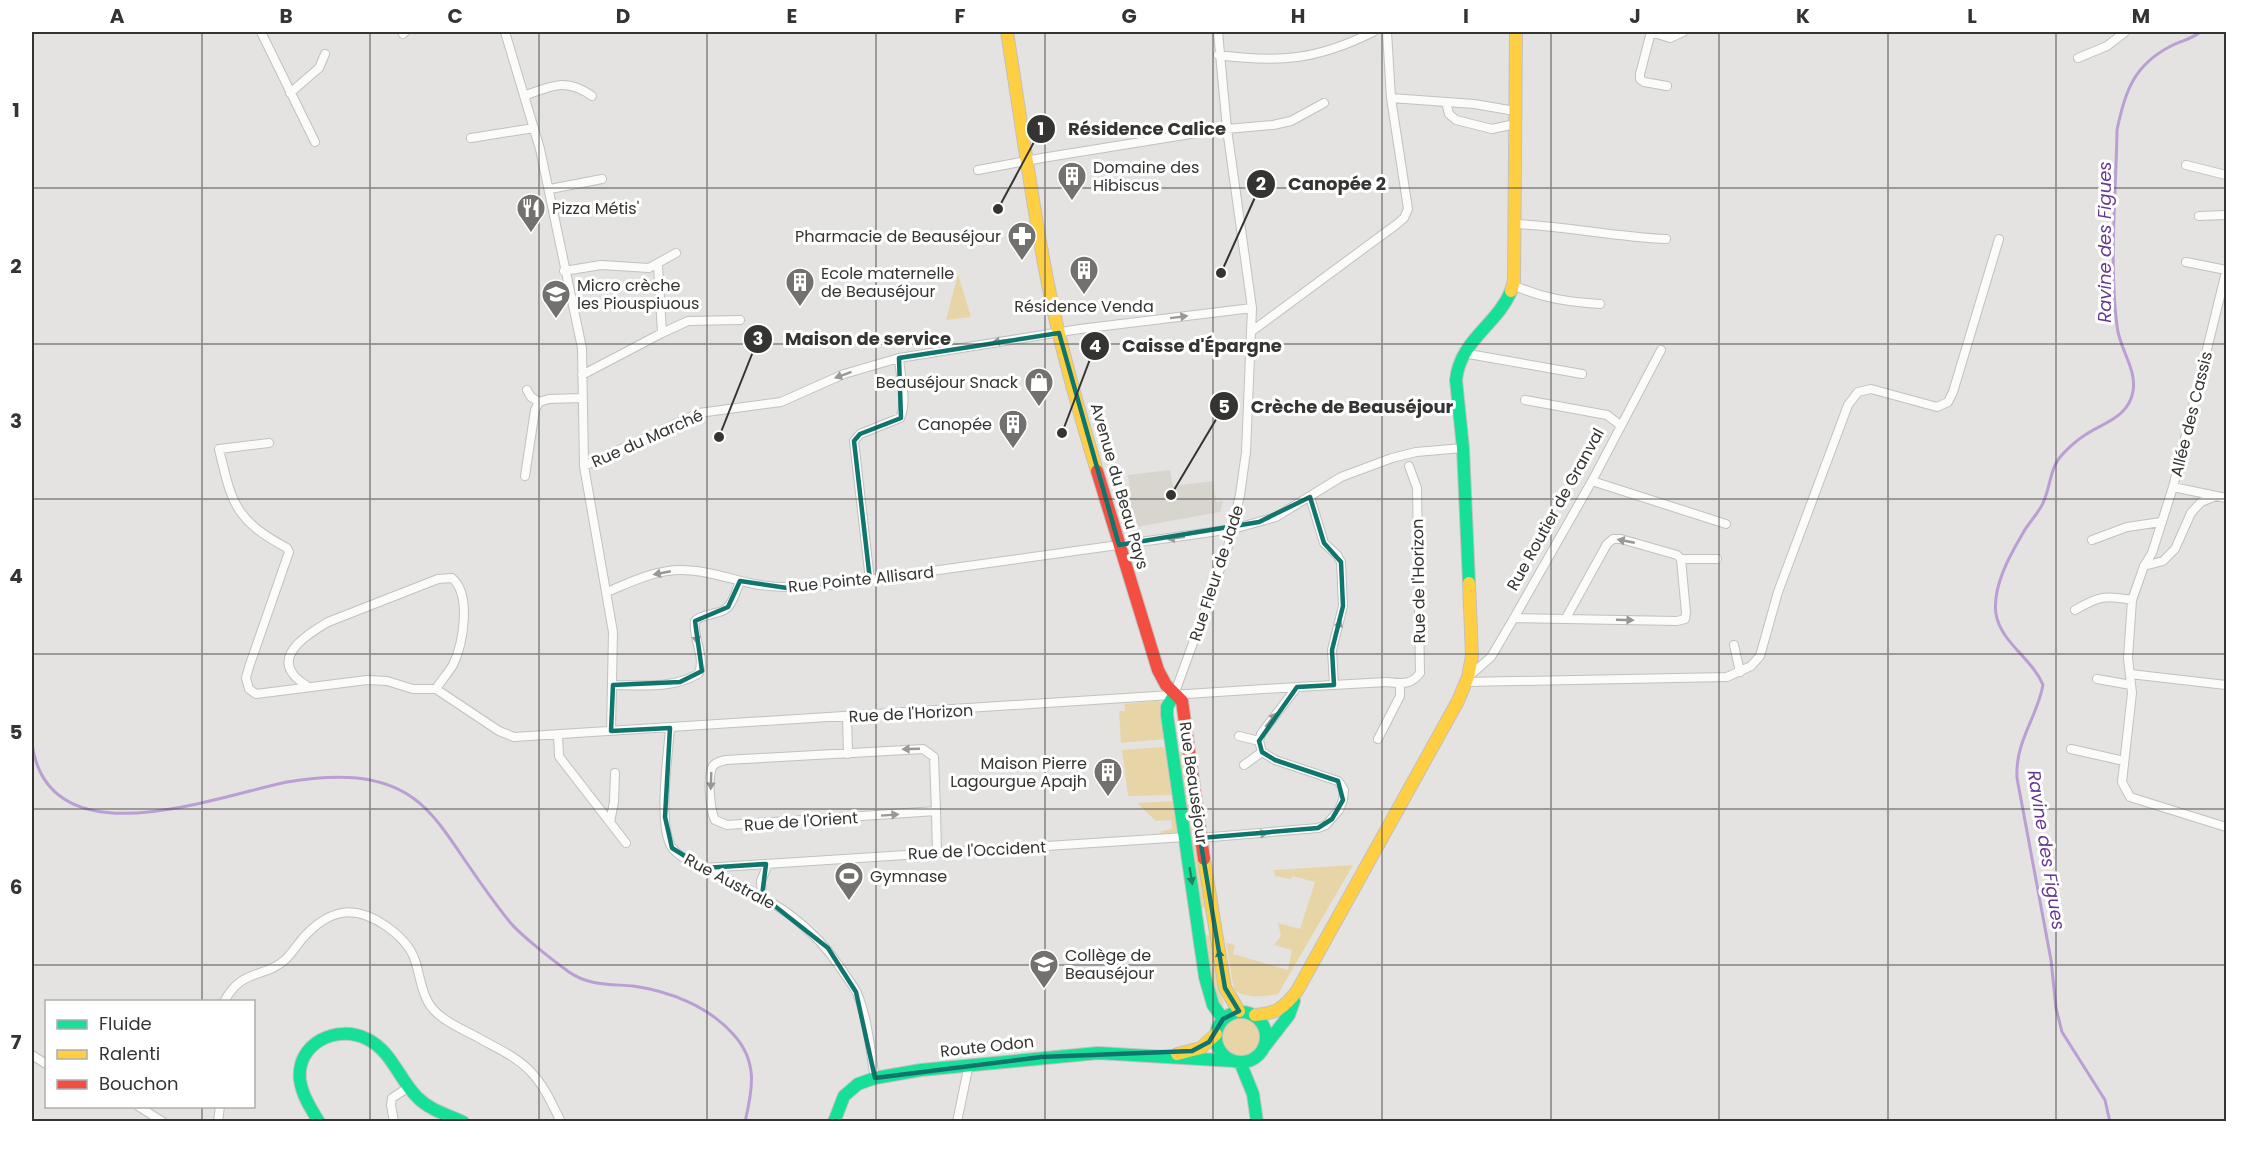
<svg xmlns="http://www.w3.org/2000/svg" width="2258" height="1153" font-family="Poppins,sans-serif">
	<rect width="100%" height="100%" fill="#e4e3e1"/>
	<!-- built -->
	<path fill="#d7d5ce" d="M1170,470l3,16 40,-5 3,21 7,-1 -3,11 -84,15 -11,-38 5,-1 -2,-13z"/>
	<!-- green -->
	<path fill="#e7d5a8" d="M958,274l13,43 -25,3z
		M1157,701l4,1 4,37 -44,4 -2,-32h6l-1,-7z
		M1162,747l6,4 5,41 -3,3 -42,1 -6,-46z
		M1181,752l2,1 22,155h-2l-4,-2 -21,-150z
		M1174,801l5,28 -4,5 -16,1 3,-4 10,-2 -1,-9 -15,1 -19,-18z
		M1353,865l-75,129c-15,3 -31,5 -44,-4l-8,-47 9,2 -2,9 55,16 4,-20 -18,-5 7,-9 -3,-13 22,6 15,-47 -23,-6 -1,3 -16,-3 -1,-6z
		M1205,935h4l2,4 8,52 5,12 -2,5h-3l-7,-17z
		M1221 1037a20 20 0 1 1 40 0a20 20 0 1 1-40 0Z"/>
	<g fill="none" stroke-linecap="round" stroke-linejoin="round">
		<!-- stream -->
		<path stroke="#b99fd3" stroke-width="3" d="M32,744c17,118 182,53 255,38 23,-4 46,-6 70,-4 56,6 76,35 105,78 15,22 30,44 47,65 10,13 46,41 60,51 20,14 42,12 64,14 36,5 75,20 100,48 25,27 20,54 12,88
			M2110,1122l-5,-22 -43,-68 -6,-24 -5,-48 -34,-182c-2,-37 20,-60 26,-93 -11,-27 -42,-42 -47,-71 -4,-27 14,-59 27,-81 6,-11 15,-19 20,-30 7,-14 7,-35 18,-47 7,-8 15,-15 24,-21 18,-12 44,-18 48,-44 4,-22 -14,-43 -16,-65 -8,-64 -1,-131 0,-196 8,-39 17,-65 54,-84 10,-5 21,-7 29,-14"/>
		<!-- street casing -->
		<g stroke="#c2c1c0" stroke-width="10">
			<path id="street" d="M261,32l54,110
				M505,32l35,117 42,199 2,118 29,166 -2,99
				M1651,32l-11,42v5l4,3 23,4
				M1651,32l19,6 13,-6
				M403,34l2,-2
				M1218,55c61,8 99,5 155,-23
				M2078,58l29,-12 18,-14
				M290,93l29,-25 6,-14
				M524,96c27,-10 42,-19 68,0
				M1391,98l83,6 41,7
				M1446,102l3,12 7,6 36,9 23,-5
				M471,138l63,-10
				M2186,165l40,10
				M978,170l64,-12 173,-28 58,-5 18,-4 33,-18
				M550,189l52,-10
				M2199,216l27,-1
				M1515,224c51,2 100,13 151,15
				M2186,262l40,8
				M564,271l37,-6 48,3 27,-15
				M2226,272l-53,215 -21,66 -8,13 -12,34 -4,58 4,35 -10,89 8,15 96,30
				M1513,285c28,13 56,17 87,19
				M1252,331l145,-107 7,-6 4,-9 -17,-111 -4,-66
				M662,333l26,-12 52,-1
				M1463,353l119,21
				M582,375l80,-42 -4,-68
				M527,390l4,7 8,5
				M1525,400l82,15 13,10
				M269,443l-50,6c13,55 16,71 68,99l2,4 -40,115 -3,11 3,11 7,5 111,-14 20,1 26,8h23l63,42 15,6 783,-50 90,-5c13,1 24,4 33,-9l-3,-185 -8,-22
				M584,466l115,-53 82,-11 63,-28 55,-16 181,-29 172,-21
				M525,476l10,-66 4,-8 10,-3 33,-1
				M1592,481l134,43
				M2173,487l53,11
				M1310,497l14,46 13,12 4,7 2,44 -11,44 2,35
				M2092,540l35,-13 34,-5
				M2144,566l19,-5 12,-12 16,-36 10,-11 15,-6
				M870,580l-16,-139 6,-7 40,-16c8,-17 0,-42 -1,-60
				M607,592c24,-10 48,-22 74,-22 25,0 49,9 73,14 26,5 51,3 77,1l402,-56 43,-12 65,-40 51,-19 24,-6 47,-4
				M2075,610c24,-14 30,-15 57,-10
				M1514,618l163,3 8,-2 1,-6 -5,-54
				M1566,618l41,-74 6,-5h8l56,16 4,4h36
				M1734,645l6,27
				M2130,674l96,11
				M1468,677l23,-20 23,-39 78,-137 69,-131
				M2097,679l34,6
				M1466,682l261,-5 24,-11 9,-10 18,-64 70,-187 10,-13 13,-3 66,18 11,-5 5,-10 46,-153
				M613,685c28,0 60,4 85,-11 9,-14 -6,-37 -3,-53 9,-9 23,-5 32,-13 7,-7 10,-19 13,-27
				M307,686c-4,-3 -11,-7 -14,-12 -17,-22 20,-43 35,-52l110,-43 14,-1c20,17 11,66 1,87 -5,8 -12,16 -17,24
				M1174,695l54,-148 12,-52 6,-43 6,-144 -25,-179 -9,-97
				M847,716l1,38
				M670,728c-2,28 -12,94 1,118 8,14 40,25 54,32 49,23 87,46 117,92 5,8 11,15 15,23 11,26 13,57 18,85
				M558,734l1,22 2,3 65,84
				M1239,736l20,5
				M1378,739l22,-43v-11
				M2071,749l53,12
				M1244,765l18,-13
				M936,811l-2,-54 -11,-8 -197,11c-5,1 -10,2 -13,6 -6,10 -3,44 2,54l12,5 209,-14 1,42
				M610,822l4,-20 1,-29
				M1200,838l118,-10 8,-3 13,-15 4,-10 1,-10 -3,-5 -3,-4 -63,-21 -13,-8 -3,-11 2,-7 36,-47
				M704,868l481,-31
				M762,896l-1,-15 7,-17
				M224,1002c17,-34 40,-23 62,-43 6,-6 11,-14 17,-21 26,-29 51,-34 83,-12 13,9 24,20 29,34 6,19 7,41 23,54 11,10 26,16 39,23 17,10 39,19 53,34 14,14 22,33 31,51
				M32,1055l14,9
				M138,1106l25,16
				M218,1122l2,-16
				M394,1122l-3,-17 1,-7 17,-11
				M957,1122l12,-58"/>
		</g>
		<!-- fast casing -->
		<g stroke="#c2c1c0" stroke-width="14">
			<path id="fast" d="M1469,583l-6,-135 -7,-68c4,-40 41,-55 55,-89
				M1174,695l-7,12v8l38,262 8,28 10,14
				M1216 1037a25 25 0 1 1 50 0a25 25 0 1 1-50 0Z
				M1265,1046l24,-31 5,-14
				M1240,1062l13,32 4,28
				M319,1122c-8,-13 -17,-27 -19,-42 -4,-37 37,-56 67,-41 25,12 32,41 51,59 12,12 30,17 45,24
				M834,1122l10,-26 14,-12 17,-6 46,-8 177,-17 136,8"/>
		</g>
		<!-- slow casing -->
		<g stroke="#c2c1c0" stroke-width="14">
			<path id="slow" d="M1007,32c14,87 25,175 43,262 12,59 29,118 47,177
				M1511,291l3,-10 2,-249
				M1204,859l21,129 14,23
				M1255,1015c21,-1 30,-8 42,-24l161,-290 10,-24 4,-21 -3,-73
				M1177,1054l24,-6 15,-14"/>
		</g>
		<!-- jam casing -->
		<g stroke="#c2c1c0" stroke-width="14">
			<path id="jam" d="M1097,471l61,199 8,15 16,16 22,158"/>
		</g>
		<!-- street -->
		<use href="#street" stroke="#fbfbfa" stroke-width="8"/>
		<!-- fast -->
		<use href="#fast" stroke="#16e098" stroke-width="12"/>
		<!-- slow -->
		<use href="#slow" stroke="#ffcf43" stroke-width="12"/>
		<!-- jam -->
		<use href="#jam" stroke="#f24e42" stroke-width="12"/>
	</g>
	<!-- one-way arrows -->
	<defs><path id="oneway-solid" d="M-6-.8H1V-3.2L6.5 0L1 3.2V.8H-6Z" transform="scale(1.5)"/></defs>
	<g fill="#989896">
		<use href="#oneway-solid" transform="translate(1179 317) rotate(-7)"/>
		<use href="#oneway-solid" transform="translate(1001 341) rotate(172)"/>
		<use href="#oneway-solid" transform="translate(843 375) rotate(160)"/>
		<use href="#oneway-solid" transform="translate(1176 538) rotate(172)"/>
		<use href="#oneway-solid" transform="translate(1626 541) rotate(-169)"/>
		<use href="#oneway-solid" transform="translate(662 573) rotate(169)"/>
		<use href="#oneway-solid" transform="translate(1625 620) rotate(2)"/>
		<use href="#oneway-solid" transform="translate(1338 628) rotate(-73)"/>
		<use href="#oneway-solid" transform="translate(696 635) rotate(82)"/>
		<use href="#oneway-solid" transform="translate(1271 720) rotate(-52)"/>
		<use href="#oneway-solid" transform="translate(911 749) rotate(178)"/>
		<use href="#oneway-solid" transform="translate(711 781) rotate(92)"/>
		<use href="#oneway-solid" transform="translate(890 815) rotate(-4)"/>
		<use href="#oneway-solid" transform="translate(1259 834) rotate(-4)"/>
	</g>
	<g fill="#268160">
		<use href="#oneway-solid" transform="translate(1191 876) rotate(81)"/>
		<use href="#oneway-solid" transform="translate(1220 958) rotate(-99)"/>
	</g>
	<!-- marked area -->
	<path fill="none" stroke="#0f766e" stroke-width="4.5" stroke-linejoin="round" d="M1059,333l60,212 140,-23 51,-25 14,46 17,19 2,44 -11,44 2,35 -37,2 -38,54 3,11 13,8 63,21 5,19 -11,19 -14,9 -118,10 25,150 14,23 -16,8 -14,23 -17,9 -151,6 -166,21 -19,-86 -28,-44 -66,-52 4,-32 -62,4 -32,-20 -7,-31 5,-89 -59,3 2,-46 67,-3 22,-11 -7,-50 33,-14 12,-26 47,7 83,-8 -16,-139 6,-7 41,-16 -2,-60z"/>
	<!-- grid -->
	<path fill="none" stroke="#343432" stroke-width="1.5" stroke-opacity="0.55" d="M202,32v970M370,32v1090M539,32v1090M707,32v1090M876,32v1090M1045,32v1090M1213,32v1090M1382,32v1090M1551,32v1090M1719,32v1090M1888,32v1090M2056,32v1090M32,188h2194M32,344h2194M32,499h2194M32,654h2194M32,809h2194M32,965h2194M202,1106v16"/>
	<!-- icons -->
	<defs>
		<g id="building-pin" transform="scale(1.5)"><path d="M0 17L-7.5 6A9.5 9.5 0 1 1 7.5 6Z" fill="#72716f" stroke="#fff"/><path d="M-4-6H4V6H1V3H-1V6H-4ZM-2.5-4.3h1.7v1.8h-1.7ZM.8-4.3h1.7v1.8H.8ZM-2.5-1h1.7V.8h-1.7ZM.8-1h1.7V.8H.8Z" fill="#fff"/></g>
		<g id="restaurant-pin" transform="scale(1.5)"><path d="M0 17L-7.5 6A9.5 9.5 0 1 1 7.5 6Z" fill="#72716f" stroke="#fff"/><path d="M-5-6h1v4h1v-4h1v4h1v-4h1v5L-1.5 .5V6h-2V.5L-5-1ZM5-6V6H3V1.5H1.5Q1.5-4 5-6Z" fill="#fff"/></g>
		<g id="pharmacy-pin" transform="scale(1.5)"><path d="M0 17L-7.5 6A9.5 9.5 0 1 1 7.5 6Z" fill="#72716f" stroke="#fff"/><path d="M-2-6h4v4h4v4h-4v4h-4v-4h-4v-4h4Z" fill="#fff"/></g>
		<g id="school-pin" transform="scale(1.5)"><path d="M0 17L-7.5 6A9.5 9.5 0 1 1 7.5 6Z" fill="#72716f" stroke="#fff"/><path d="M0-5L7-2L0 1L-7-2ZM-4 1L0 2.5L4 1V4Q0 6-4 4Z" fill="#fff"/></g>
		<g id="shop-pin" transform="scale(1.5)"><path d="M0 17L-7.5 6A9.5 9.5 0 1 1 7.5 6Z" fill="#72716f" stroke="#fff"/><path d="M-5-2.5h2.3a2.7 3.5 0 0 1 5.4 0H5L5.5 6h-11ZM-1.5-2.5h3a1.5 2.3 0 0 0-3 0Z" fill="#fff"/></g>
		<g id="stadium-pin" transform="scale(1.5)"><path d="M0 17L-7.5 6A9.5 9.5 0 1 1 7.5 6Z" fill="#72716f" stroke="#fff"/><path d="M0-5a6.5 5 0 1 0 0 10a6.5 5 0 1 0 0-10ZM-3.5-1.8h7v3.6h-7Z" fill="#fff"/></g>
	</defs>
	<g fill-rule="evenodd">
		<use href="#building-pin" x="1072" y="176"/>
		<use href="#restaurant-pin" x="531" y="208"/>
		<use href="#pharmacy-pin" x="1022" y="236"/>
		<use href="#building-pin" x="1084" y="270"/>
		<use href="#building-pin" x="800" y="282"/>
		<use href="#school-pin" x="556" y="294"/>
		<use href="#shop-pin" x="1039" y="382"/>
		<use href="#building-pin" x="1013" y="424"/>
		<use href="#building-pin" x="1108" y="772"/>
		<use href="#stadium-pin" x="849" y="876"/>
		<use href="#school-pin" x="1044" y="964"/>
	</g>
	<g text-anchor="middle" stroke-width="6" stroke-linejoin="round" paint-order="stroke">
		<!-- poi labels -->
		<g font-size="16" fill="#343432" stroke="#fff" text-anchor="start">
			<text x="1093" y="173">Domaine des<tspan x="1093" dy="18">Hibiscus</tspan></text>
			<text x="552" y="214">Pizza Métis'</text>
			<text x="1001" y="242" text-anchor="end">Pharmacie de Beauséjour</text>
			<text x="821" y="279">Ecole maternelle<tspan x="821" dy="18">de Beauséjour</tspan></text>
			<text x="577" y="291">Micro crèche<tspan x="577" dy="18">les Piouspiuous</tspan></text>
			<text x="1084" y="312" text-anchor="middle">Résidence Venda</text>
			<text x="1018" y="388" text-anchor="end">Beauséjour Snack</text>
			<text x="992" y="430" text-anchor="end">Canopée</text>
			<text x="1087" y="769" text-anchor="end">Maison Pierre<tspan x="1087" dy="18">Lagourgue Apajh</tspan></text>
			<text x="870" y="882">Gymnase</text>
			<text x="1065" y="961">Collège de<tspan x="1065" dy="18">Beauséjour</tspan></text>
		</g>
		<!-- street labels -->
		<g font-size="16" fill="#343432" stroke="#fff">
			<text transform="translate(2191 414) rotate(-76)" y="6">Allée des Cassis</text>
			<text transform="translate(647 438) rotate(-24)" y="6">Rue du Marché</text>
			<text transform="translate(1120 486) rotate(74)" y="6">Avenue du Beau Pays</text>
			<text transform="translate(1555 509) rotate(-61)" y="6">Rue Routier de Granval</text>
			<text transform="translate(1216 573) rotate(-72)" y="6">Rue Fleur de Jade</text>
			<text transform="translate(861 579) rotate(-6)" y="6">Rue Pointe Allisard</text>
			<text transform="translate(1418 581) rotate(-91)" y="6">Rue de l'Horizon</text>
			<text transform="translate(911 713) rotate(-3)" y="6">Rue de l'Horizon</text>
			<text transform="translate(1194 783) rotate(82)" y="6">Rue Beauséjour</text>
			<text transform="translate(801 821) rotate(-4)" y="6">Rue de l'Orient</text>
			<text transform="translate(977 850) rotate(-3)" y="6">Rue de l'Occident</text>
			<text transform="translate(730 881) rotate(28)" y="6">Rue Australe</text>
			<text transform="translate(987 1046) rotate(-6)" y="6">Route Odon</text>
		</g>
		<!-- water labels -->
		<g font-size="18" font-style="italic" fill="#673891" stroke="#fff">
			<text transform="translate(2105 242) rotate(-90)" y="6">Ravine des Figues</text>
			<text transform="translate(2046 850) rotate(81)" y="6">Ravine des Figues</text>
		</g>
	</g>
	<!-- callouts -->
	<path fill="none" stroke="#343432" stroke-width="2" d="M998 209L1041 129M1221 273L1261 184M719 437L758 339M1062 433L1095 346M1171 495L1224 406"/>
	<g fill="#343432" stroke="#fff" stroke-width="2">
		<circle cx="998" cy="209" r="6"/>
		<circle cx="1221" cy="273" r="6"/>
		<circle cx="719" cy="437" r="6"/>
		<circle cx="1062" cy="433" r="6"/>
		<circle cx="1171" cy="495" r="6"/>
		<circle cx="1041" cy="129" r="15"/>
		<circle cx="1261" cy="184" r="15"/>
		<circle cx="758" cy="339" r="15"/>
		<circle cx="1095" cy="346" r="15"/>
		<circle cx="1224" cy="406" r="15"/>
	</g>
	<g font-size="18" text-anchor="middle" font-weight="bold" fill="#fff">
		<text x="1041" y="135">1</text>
		<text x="1261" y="190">2</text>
		<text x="758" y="345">3</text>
		<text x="1095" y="352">4</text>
		<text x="1224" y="413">5</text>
	</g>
	<g font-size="18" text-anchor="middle" font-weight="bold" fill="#343432" stroke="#fff" stroke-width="6" stroke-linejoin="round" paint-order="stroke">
		<text x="1147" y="135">Résidence Calice</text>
		<text x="1337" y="190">Canopée 2</text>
		<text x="868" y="345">Maison de service</text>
		<text x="1202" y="352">Caisse d'Épargne</text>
		<text x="1352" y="413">Crèche de Beauséjour</text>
	</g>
	<!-- border -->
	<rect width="2258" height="1153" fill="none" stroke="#ffffff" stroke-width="66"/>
	<!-- legend -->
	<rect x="45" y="1000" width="210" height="108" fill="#ffffff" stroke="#aeaead" stroke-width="1.5"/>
	<rect x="57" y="1020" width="30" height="9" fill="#16e098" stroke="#aeaead" stroke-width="1.5"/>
	<text x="99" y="1030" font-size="18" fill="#343432">Fluide</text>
	<rect x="57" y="1050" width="30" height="9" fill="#ffcf43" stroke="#aeaead" stroke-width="1.5"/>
	<text x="99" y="1060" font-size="18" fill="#343432">Ralenti</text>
	<rect x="57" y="1080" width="30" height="9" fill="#f24e42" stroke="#aeaead" stroke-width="1.5"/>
	<text x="99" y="1090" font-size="18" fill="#343432">Bouchon</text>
	<rect x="33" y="33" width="2192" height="1087" fill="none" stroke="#343432" stroke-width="2"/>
	<g font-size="20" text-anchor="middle" font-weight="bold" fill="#343432">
		<text x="117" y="23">A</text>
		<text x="286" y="23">B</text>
		<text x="455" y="23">C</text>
		<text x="623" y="23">D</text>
		<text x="792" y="23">E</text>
		<text x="960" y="23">F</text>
		<text x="1129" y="23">G</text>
		<text x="1298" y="23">H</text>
		<text x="1466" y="23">I</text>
		<text x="1635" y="23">J</text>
		<text x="1803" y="23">K</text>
		<text x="1972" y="23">L</text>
		<text x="2141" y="23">M</text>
		<text x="16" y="117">1</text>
		<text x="16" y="273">2</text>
		<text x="16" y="428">3</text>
		<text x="16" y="583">4</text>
		<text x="16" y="739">5</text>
		<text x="16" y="894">6</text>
		<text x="16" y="1049">7</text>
	</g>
</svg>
